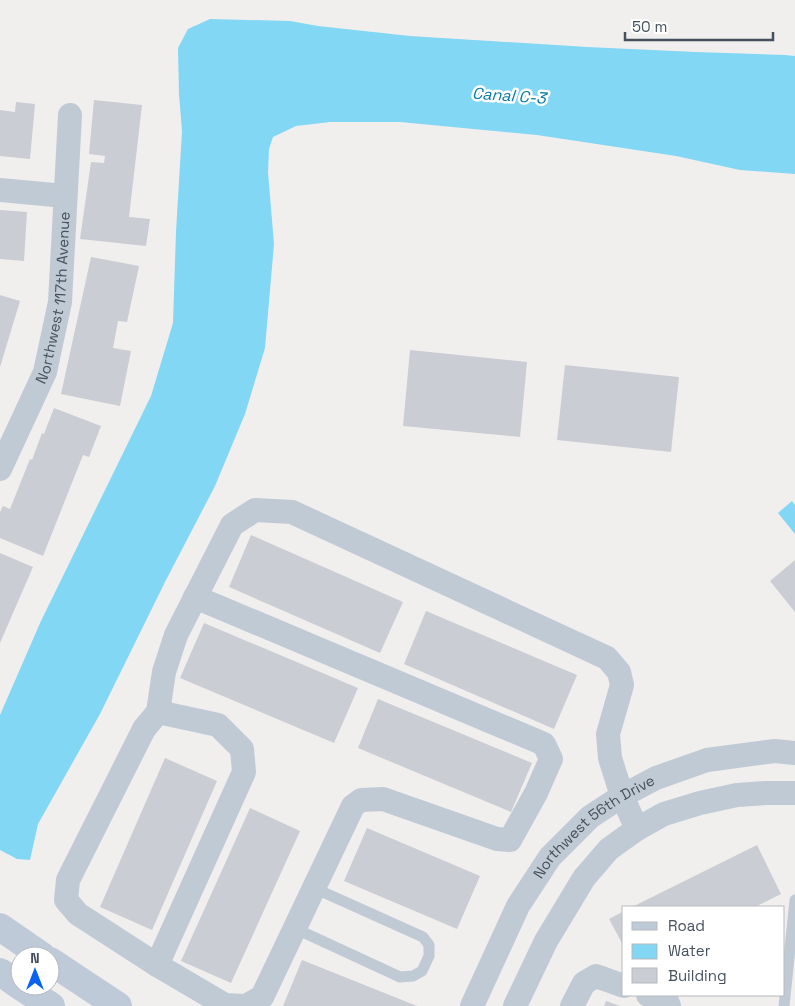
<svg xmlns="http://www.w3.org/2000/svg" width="795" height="1006" font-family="'Space Grotesk',sans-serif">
	<rect width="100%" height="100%" fill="#f1eeee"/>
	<!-- water -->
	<path fill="#81d7f4" d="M210,19l80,2 28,5 92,10 177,11 109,5 89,3 10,1v118l-55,-4 -64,-14 -139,-21 -137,-13h-70l-34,4 -23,11 -4,12 -1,23 6,72 -9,104 -20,66 -30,72 -50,96 -65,132 -62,110 -8,36 -13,-1 -17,-9v-135l41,-94 110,-225 22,-73 3,-91 6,-101 -3,-37 -1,-46 10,-19z
		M792,501l3,4v29l-17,-21z"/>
	<!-- building -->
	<path fill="#cacdd3" d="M94,100l48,5 -13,112 21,2 -4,27 -66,-7 11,-77 13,1 1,-7 -16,-2z
		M16,102l19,2 -5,55 -30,-3v-46l15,2z
		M0,210l27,2 -3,49 -24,-2z
		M91,257l48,9 -12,56 -9,-1 -5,27 18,3 -11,55 -59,-12z
		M0,295l20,6 -20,66z
		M410,350l117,12 -7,75 -117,-11z
		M565,365l114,12 -8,75 -114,-12z
		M54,408l47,18 -12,31 -6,-2 -40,101 -43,-18v-26l3,-6 7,3 20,-50 2,1 10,-27 2,1z
		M251,535l152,67 -23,51 -151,-66z
		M0,553l33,14 -33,76z
		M795,560v52l-25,-31z
		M426,611l151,64 -23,54 -150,-65z
		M204,623l154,65 -24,55 -154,-65z
		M378,699l154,64 -21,49 -153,-64z
		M165,758l52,23 -65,149 -52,-23z
		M250,808l50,23 -69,152 -50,-22z
		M367,828l113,48 -23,53 -113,-48z
		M757,845l24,49 -26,13h-123z
		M624,911v36l-15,-28z
		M302,960l115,46h-134z
		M606,1001l14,5h-16z"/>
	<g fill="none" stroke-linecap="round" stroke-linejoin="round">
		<!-- lane -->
		<path stroke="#c0cad5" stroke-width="11" d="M294,928l106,49 13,-1 9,-5 7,-15v-11l-6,-8 -109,-49
			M784,1006l11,-106"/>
		<!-- street -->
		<g stroke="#c0cad5" stroke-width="24">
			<path d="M0,190l65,6"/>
			<path id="s1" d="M0,469l45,-97 15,-70 10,-187"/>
			<path d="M195,597l349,147 7,15 -15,34 -26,47 -13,-1 -114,-40 -22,1 -8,6 -91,191 -16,9"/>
			<path d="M157,965l87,-193 -2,-23 -24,-24 -60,-13"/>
			<path d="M648,995l19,6 2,5"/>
			<path d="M244,1006l-19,-1 -68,-40 -79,-51 -12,-14 2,-20 76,-151 14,-17 6,-40 12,-37 56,-110 23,-15 37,2 315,146 12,14 3,13 -14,49 2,24 12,38 15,33"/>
			<path id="s2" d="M472,1006l46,-100 32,-49 40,-40 32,-21 34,-18 51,-18 68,-9 20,2"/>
			<path d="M515,1006l31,-65 38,-63 25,-29 28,-20 27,-15 36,-11 37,-8 29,-2h29"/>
			<path d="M572,1006l12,-23 12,-7 28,10"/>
		</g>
		<!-- secondary -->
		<path stroke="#bfcad9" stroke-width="28" d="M0,927l42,29
			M50,961l68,45
			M0,972l20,14
			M20,986l31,20"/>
	</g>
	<g text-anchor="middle" stroke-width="5" stroke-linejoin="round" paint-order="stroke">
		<!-- street labels -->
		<g font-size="15" fill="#45515d" stroke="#fff">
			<text dy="5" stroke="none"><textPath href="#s1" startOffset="182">Northwest 117th Avenue</textPath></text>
			<text dy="5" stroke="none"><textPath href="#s2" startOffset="222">Northwest 56th Drive</textPath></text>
		</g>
		<!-- water labels -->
		<g font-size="16" font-style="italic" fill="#027ba5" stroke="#fff">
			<text transform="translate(509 95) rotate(4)" y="6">Canal C-3</text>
		</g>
	</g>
	<!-- legend -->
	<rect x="622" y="906" width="162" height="90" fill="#ffffff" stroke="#b5b9be"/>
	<rect x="632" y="922" width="25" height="8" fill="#bfcad9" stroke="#b5b9be"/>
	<text x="668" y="931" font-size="15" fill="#45515d">Road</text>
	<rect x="632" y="944" width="25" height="15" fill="#81d7f4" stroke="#b5b9be"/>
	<text x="668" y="956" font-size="15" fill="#45515d">Water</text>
	<rect x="632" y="968" width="25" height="15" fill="#cacdd3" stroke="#b5b9be"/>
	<text x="668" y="981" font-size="15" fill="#45515d">Building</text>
	<!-- north arrow -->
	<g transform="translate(35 971)"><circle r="24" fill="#ffffff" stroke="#b5b9be"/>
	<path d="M0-4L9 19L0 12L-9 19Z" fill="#0963f0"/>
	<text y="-8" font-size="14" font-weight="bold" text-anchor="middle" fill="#45515d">N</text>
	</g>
	<!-- scale -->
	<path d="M625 32v8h148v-8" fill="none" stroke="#45515d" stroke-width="2.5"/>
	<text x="632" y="32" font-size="15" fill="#45515d" stroke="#ffffff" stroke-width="4" paint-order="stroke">50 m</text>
</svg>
